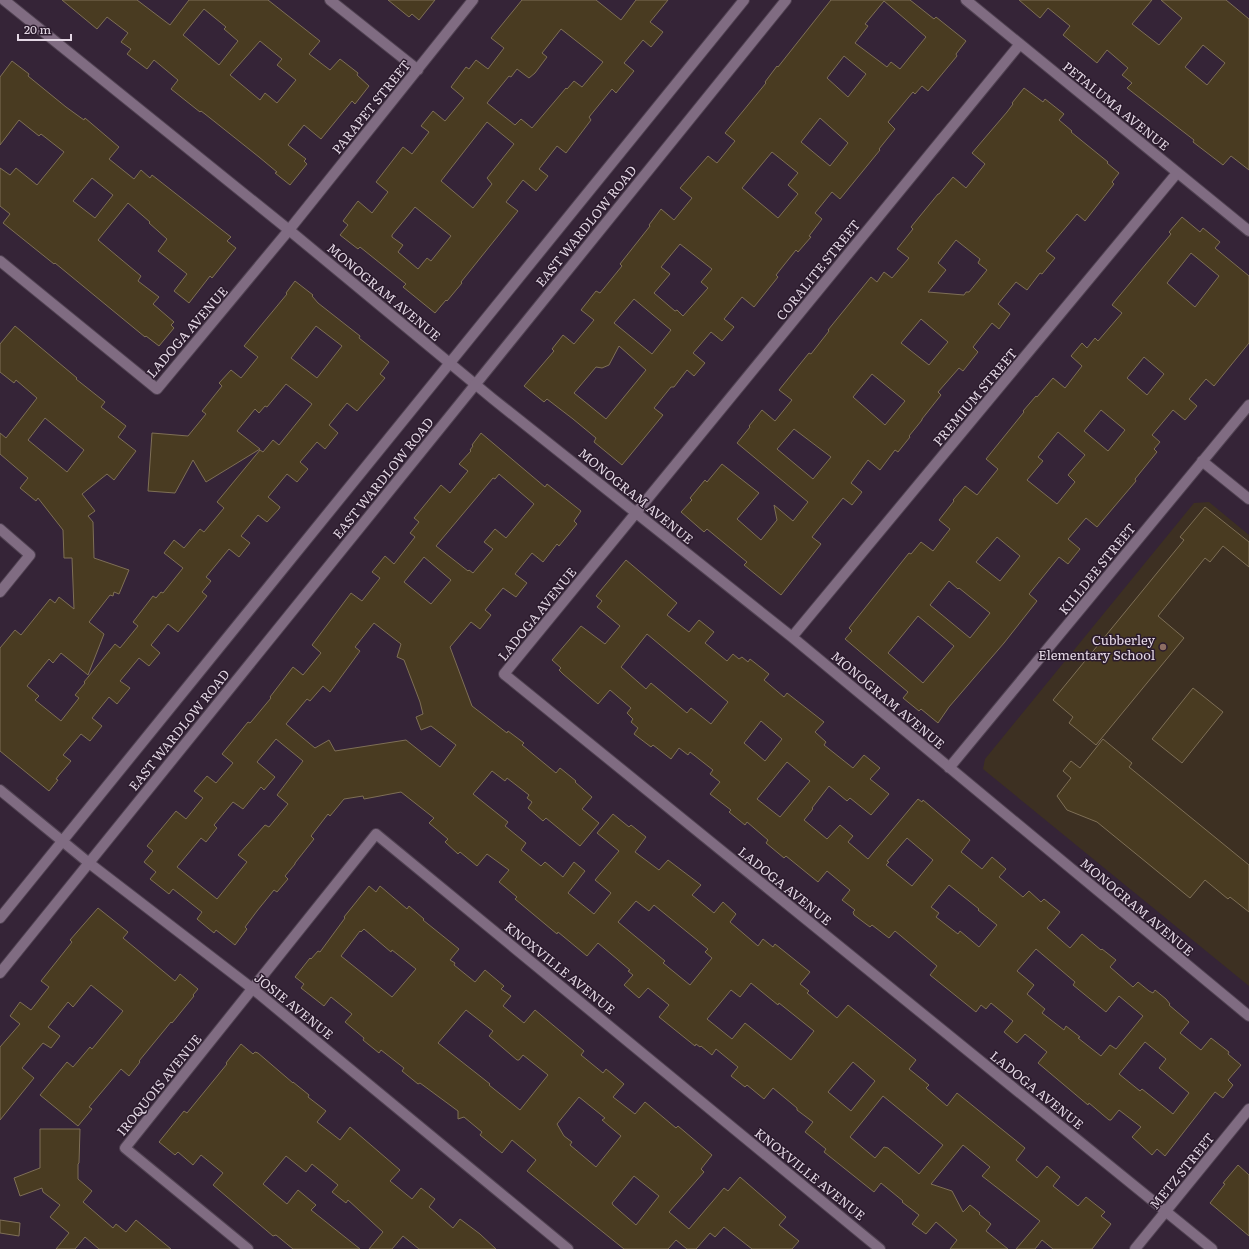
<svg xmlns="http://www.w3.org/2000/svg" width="1249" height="1249" font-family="Literata,serif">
	<rect width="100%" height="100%" fill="#352437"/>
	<!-- education -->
	<path fill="#3d3022" d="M1209,502l40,33v451l-266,-217 2,-10 209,-256z"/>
	<!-- building -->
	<path fill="#493b21" stroke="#7e6f56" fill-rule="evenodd" d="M62,0h75l33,25 19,-25h79l52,41 -11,13 21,16 10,-11 18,14 -1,2 12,11 -14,18 -3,-3 -31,38 -17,-14 -16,20 18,14 -2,2 3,3 -17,21 -15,-12 2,-1 -18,-15 -54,-43 -4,-3 -1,1 -29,-23 7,-9 -24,-20 -7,9 -20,-15 4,-5 -10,-7 7,-9 -21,-16 -10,12zM204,9l22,18 -2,2 14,12 -19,24 -36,-30zM260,41l22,18 -5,6 19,15 -19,23 -12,-10 -5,7 -30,-25z
		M388,0h47l-16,20 -7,-6 -3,3z
		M522,0h74l25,20 15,-20h32l-18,22 13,10 -12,15 -8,-7 -19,23 10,8 -18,22 -4,-4 -23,28 2,3 -25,33 -9,-7 -18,23 9,7 -12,15 -13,-11 -17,22 12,9 -57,71 1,1 -15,18 -1,-1 -11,13 -32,-26 3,-3 -46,-37 -2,2 -18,-14 8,-10 -5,-4 15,-20 14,12 16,-21 -12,-10 27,-35 9,7 17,-22 -8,-6 12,-15 12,10 19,-23 -13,-11 15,-20 3,2 7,-9 12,9 16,-21 -13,-10zM561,29l42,33 -21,25 -8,-6 -7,8 -1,-1 -34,40 -11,-9 -6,6 -28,-22 22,-27 2,1 6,-8 12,9 6,-5 12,-16 -5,-4zM487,122l27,22 -27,34 5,6 -19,24 -32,-27zM415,207l36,29 -20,25 -4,-3 -9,11 -20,-17 5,-7 -11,-8v-2z
		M831,0h79l24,19 2,-2 30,24 -10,13 1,2 -29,35 -6,-5 -7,8 -2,-2 -25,30 7,7 -16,20 1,1 -40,49 -8,-7 -17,21 7,6 -13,17 2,1 -13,15 -2,-2 -20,25 2,2 -24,30 -12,-10 -18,22 10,8 -12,14 -11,-9 -18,21 12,10 -11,13 -7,-6 -13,17h-3l-17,21 9,7 -41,50 -28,-23 2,-4 -23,-19 -26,-20 -3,3 -20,-16 30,-35 -2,-2 11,-14 11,9 20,-24 -13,-10 15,-19 4,2 22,-27 -2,-2 30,-38 -1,-1 12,-16 13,11 18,-22 -12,-10 28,-32 9,7 18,-22 -10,-8 41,-50 -1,-1 12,-16 1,1zM884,1l42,36 -26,32 -9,-7 -4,5 -32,-24 13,-17 -3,-2zM844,56l22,18 -18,23 -21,-19zM820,118l28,25 -18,23 -29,-24zM772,152l26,21 -10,12 10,9 -20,24 -36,-30zM680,244l32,25 -11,13 7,6 -25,28 -6,-6 -2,1 -21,-18 16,-19 -9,-7zM634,299l37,31 -19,24 -38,-31zM619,346l27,24 -40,49 -32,-26 22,-26 6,1 7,-3z
		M1019,0h133l-20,24 27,21 23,-27 -21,-18h65l23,19v151l-18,-14 -8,9 -30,-23 1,-2 -67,-52 5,-5 -10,-8 6,-7 -21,-18 -10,13 -34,-28 7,-9 -22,-18 -8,10zM1203,45l22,18 -18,22 -22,-18z
		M12,61l17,13 -1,2 38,31 18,13 1,-2 34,29 -10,12 25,20 7,-9 9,8 2,-3 79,62 -4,4 9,7 -24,30 -2,-2 -21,27 -15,-12 13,-17 -29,-23 9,-12 -18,-16 1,-1 -22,-19 -30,37 43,36 -3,5 21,16 -6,7 21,18 -3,3 3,3 -15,18 -13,-10 -1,1 -90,-74 -1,1 -51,-41 7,-9 -10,-8v-38l10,7 6,-7 21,17 27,-33 -23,-18 -2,2 -20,-16 -19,25v-68zM92,178l21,17 -18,23 -22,-17z
		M1024,88l19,14 2,-3 19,15 -5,6 13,11 -1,1 37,30 -1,1 12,10 -7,9 2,2 -29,37 -8,-7 -31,37 9,7 -13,16 -2,-1 -13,17 -11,-8 -18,22 12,10 -11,15 -7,-6 -19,24 5,5 -15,19 -4,-3 -21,24 3,3 -19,24v1l-13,16 1,1 -12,15 -3,-2 -15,20 -12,-10 -17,23 11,9 -10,13 -9,-7 -31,39 9,7 -40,51 -37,-30 3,-3 -40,-33 -3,3 -23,-20 11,-12 -2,-2 15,-18 2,2 15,-18 37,29 -22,26 24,21 16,-20 -3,-15 19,16 15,-19 -71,-59 13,-16 -1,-1 13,-16 13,11 17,-21 -13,-10 30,-37 2,1 18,-23 -1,-1 43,-53 6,5 7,-10 8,6 17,-20 -12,-9 16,-20 -2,-2 27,-33h1l14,-17 13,11 19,-24 -13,-11 35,-41 6,-8 -1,-1zM956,240l24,19 -2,4 9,7 -18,22h-3l-2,3 -36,-3 18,-22 -8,-7zM921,319l27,23 -19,23 -28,-22zM872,374l33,27 -20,24 -32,-28zM794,429l37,28 -18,22 -36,-30z
		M1182,217l18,15 3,-4 17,14 -5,6 34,28v67l-35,43 -8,-7 -17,20 8,7 -12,14 -12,-10 -21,25 8,7 -6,7 3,3 -22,27 1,2 -39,46 -11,-9 -18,21 12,10 -12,15 -9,-7 -30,37 8,7 -33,42 -55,64 -11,16 -17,-14 -2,2 -16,-13 5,-6 -63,-53 7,-8 -3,-3 60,-75 2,1 10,-12 12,9 17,-22 -11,-9 15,-19 -1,-1 12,-14 12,9 21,-26 -12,-10 38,-47 -1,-1 13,-15 1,1 16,-19 12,10 17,-22 -11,-10 11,-13 5,5 8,-10 3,3 24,-28 -10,-8 3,-4 56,-67 -2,-2zM1191,253l28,23 -24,31 -28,-24zM1144,357l20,17 -17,21 -20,-17zM1101,410l24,20 -17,21 -24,-20zM1058,432l27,23 -17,20 7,7 -18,22 -30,-24 16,-19 -5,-4zM997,537l23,19 -20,25 -24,-19zM949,581l9,8 1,-1 31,25 -20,25 -40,-33zM918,616l36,30 -31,37 -35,-30z
		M295,281l18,14 -1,1 6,7 42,33 -1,2 30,24 -9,12 5,4 -28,33 -10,-8 -18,22 9,8 -13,16 -8,-7 -17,20 8,7 -11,13 -10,-8 -19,23 12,10 -1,2 -12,13 -9,-7 -17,21 9,7 -11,14 -10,-8 -23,28 5,4 -9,11 5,4 -16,20 -13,16 -10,-8 -17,21 9,8 -11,13 -10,-8 -19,23 10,7 -13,16 -8,-7 -17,21 10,8 -12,15 -9,-7 -18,21 8,6 -12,14 -3,4 2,1 -9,11 -49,-40v-103l15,-18 6,5 29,-36 5,4 4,-6 15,12 -2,-51h-8l-1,-28 -25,-32 -2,3 -16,-13 8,-10 -28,-24v-21l6,5 31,-40 -21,-18 -2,3 -14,-11v-28l15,-18 62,52 -1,1 29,23 -4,5 25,19 -8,11 18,14 -22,29 -7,-6 -25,20 13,17 -7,5 5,6 1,36 35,12 -10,24 -5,-2 -1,4 -3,-1 -21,27 15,12 -16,41 -27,-22 -8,10 -4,-4 -22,27 12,10 -4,4 26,21 18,-23 -4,-3 10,-12 -1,-1 31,-38 5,4 18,-22 -5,-4 20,-26 3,2 5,-6 2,1 20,-25 -19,-15 10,-13 10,8 16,-19 4,3 20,-24 -7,-6 43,-52 3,2 10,-12 6,5 33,-41 -26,-20 -19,23 -2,-1 -6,7 -4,-4 -18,22 23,18 -54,33 -13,-22 -18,33 -27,-2 4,-58 36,3 18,-22 -4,-3 20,-25 -3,-3 12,-13 10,8 17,-21 -14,-11 43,-52 -1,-1zM316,326l26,20 -25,32 -26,-20zM45,418l39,32 -17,22 -39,-32z
		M481,433l64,54 2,-3 34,27 -7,10 3,3 -18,22 -2,-2 -14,18 -11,-9 -17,21 12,9 -11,14 -13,-9 -18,22 6,5 -11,14 -9,-7 -21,25 22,59 35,27 1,-2 16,12 -2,2 34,28 4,-5 16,13 -1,1 17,15 -10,12 17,14 -19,23 -34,-28 -3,3 -15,-13 4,-6 -5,-4 2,-3 -22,-17 -2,3 -13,-10 -19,23 35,28 -3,4 21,17 -5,7 20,16 4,-4 18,15 11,-15 11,9 -17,22 26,21 17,-21 -16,-13 24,-29 -22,-18 16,-19 16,13 2,-2 15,12 -11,15 24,18 9,-10 33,25 -9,10 22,18 9,-11 13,12 -6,8 28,24 5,-7 10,8 2,-3 35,28 -10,12 9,7 -2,2 30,25 11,-13 68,55 -7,9 20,16 -3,3 21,18 10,-13 68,55 -9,12 21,18 10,-12 13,11 -7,9 25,20 8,-9 19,15 -4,4 10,8 -19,25h-39l-11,-9 -7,9h-19l24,-28 -58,-45 8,-9 -27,-22 -32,39 21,7 11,21 7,-7 10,8 -1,1 12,10 -5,7 22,18h-58l7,-9 -21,-18 -10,12 -14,-10 7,-9 -17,-13 1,-1 -22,-18 -7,9 -50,-40 2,-3 -21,-17 8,-10 -16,-12v-2l-24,-20 -9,11 -17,-14 -2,2 -14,-11 7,-9 -22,-18 -4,6 -11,-9 -1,1 -4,-3 -1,2 -36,-29 10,-12 -21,-17 -9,10 -15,-13 9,-10 -5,-4 2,-1 -32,-27 -11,13 -29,-24 -1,2 -42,-35 2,-2 -18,-15 10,-12 -22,-16 -10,12 -17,-14 -2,2 -13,-12 3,-3 -19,-16 5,-5 -33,-26 -37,7 -1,-3 -19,3 -14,17 -2,-2 -17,22 3,3 -19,24v1l-10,12 3,3 -11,13 -3,-2 -17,21 -12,16 2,2 -12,16 -19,-15 -2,3 -17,-14 5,-7 -29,-23 -4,5 -19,-15 6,-7 -12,-10 9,-11 -6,-5 29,-35 10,8 17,-21 -9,-7 13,-15 9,7 17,-20 -11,-9 26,-32 2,1 1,-1 20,-24 -1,-1 23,-30 10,8 18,-22 -9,-8 39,-52 11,8 18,-23 -8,-6 13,-16 9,8 21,-27 -5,-4 9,-11 -5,-4 27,-33 9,8 18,-22 -9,-7 12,-13 -1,-1 3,-4 -1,-1zM499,474l35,30 -28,34 -11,-9 -11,13 9,7 -20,24 -4,-3 -1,1 -32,-25 57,-68 2,1zM424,557l27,23 -20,24 -27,-22zM374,623l27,21 -4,13 7,3 16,42 3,12 -7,3 5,13 10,-4 25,19 -16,22 -34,-27 -71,11 -6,-11 -14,8 -29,-24 21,-25 3,2 13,-15 7,6 30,-41 -5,-4zM276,739l27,22 -26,34 11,9 -19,23 -4,-2 -27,30 9,7 -30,37 -40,-32 24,-29 5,4 11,-14 -3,-3 19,-23 10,7 18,-22 3,3 11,-13 -18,-15zM636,901l13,10 5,-6 54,44 -3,3 7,6 -22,27 -27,-22 2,-2 -47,-39zM751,983l27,22 1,-2 35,28 -23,29 -46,-37 -13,16 -25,-20 24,-29 9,7zM853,1062l22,19 -24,30 -23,-19zM883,1096l60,49 -24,29 -31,-26 -4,-1 -9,11 -25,-21z
		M1205,507l44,35v25l-26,-21 -13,16 -5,-4 -47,58 26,22 -88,107 -27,-22 4,-6 -20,-17 131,-160 -4,-3z
		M626,560l51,43 -10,12 22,17 10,-12 15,12 -9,11 22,18 6,-7 6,5 3,-2 6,5 2,-3 19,15 -5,6 20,17 3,-4 37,29 -9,10 11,10 -2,3 29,23 11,-13 16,13 -10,11 19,15 -18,21 -21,-17 -3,3 -18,-15 -17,22 1,1 -9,11 23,19 13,-14 13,11 -5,6 20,17 50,-60 4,3 1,-2 47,40 -9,12 21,17 10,-12 14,12 -7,8 24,20 6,-6 12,11 3,-3 16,13 -13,16 23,20 12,-14 19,16 1,-1 14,11 -6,7 23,20 5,-5 11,9 4,2 2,-3 11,9 4,5 -1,1 20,17 -9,11 21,17 10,-12 18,14 -1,2 13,11 -13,15 5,5 -10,13 -8,-6 -50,64 -8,-7 -5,6 -20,-18 9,-10 -22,-17 -8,10h-2l-20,-17 -1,2 -50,-42 9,-11 -22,-18 -8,9 -13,-11 9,-11 -22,-18 -5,6 -5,-4 -5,7 -46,-37 7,-9 -42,-35 -6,7 -17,-13 -2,2 -16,-12 -1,-3 2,-2 -13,-10 8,-10 -23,-19 -9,11 -32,-26 -2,2 -18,-15 2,-3 -21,-18 -2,3 -16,-13 2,-2 -21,-16 10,-12 -10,-8 3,-4 -23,-18 -2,3 -9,-7 -8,11 -18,-14 -2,2 -17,-13 4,-6 -7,-6 2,-3 -6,-6 4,-5 -21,-18 -12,14 -35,-30 -4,-4 2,-2 -9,-8 29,-34 24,18 15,-18 -23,-19 5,-6 -6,-5zM647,634l81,68 -17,22 -20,-16 -4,5 -36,-30 -5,6 -25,-22zM761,721l21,18 -17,22 -21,-18zM787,762l23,19 -30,36 -23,-18zM907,838l26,22 -21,26 -26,-21 3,-3 -2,-1zM949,885l30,24 -1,1 19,15 -18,22 -19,-16 -2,3 -22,-17 3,-4 -8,-6zM1036,949l39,33 -2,3 33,27 13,-16 24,20 -27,33 -6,-4 -9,11 -23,-18 2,-1 -14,-11 -2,4 -22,-17 3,-4 -18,-15 7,-9 -17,-14zM1145,1042l21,17 -7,9 30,25 -16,21 -31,-25 -2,2 -21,-17z
		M1193,688l30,24 -41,51 -30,-24z
		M1103,739l29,24 -3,4 120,98v47l-19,-15 -2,2 -23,-19 -15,18 -93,-76 -30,-12 -10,-14 14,-18 -8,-7 8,-10 9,7z
		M369,886l7,6 4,-6 27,23 2,-3 15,13 -1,1 36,29 -9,11 5,3 -1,2 21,17 10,-12 19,16 -3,3 10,7 -8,10 21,17 11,-13 49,41 -3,4 22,18 3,-4 18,15 -11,13 22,17 10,-12 31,26 2,-2 34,29 -11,14 3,3 -35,40 20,17 35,-41 4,3 12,-14 46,40 -7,8 20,16 -7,8h-40l-28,-22 -9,10 -5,-4 -14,16h-9l-11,-9 -8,9h-44l-97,-78 9,-11 -24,-20 -10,13 -22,-18 2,-3 -18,-15 -6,2v-8l-38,-28 -2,1 -16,-13 2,-3 -23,-18 -2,3 -16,-13 1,-2 -19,-16 7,-8 -21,-17 -7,9 -23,-18 3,-4 -9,-7 15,-19 1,1 7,-8 2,1 25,-34 -1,-1zM364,929l27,23 1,-2 24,19 -24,28 -51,-41 19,-25 1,1zM466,1010l27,21 -4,5 28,24h2l4,-5 25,20 -28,35 -31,-25 1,-1 -52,-41zM579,1097l26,21 -3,2 19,16 -25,31 -26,-22 2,-3 -8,-6 -7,-12zM634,1176l25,20 -23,29 -23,-20 -1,-2z
		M98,908l30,24 -5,6 52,43 5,-7 18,15 -5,6 1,1 -22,27 -1,-1 -32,39 1,1 -11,14 -8,-7 -32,38 3,2 -14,17 -38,-31 27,-33 6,5 17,-20 2,2 31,-38 -32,-26 -18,22 -5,-5 -20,25 12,9 -9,12 -8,-5 -21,25 12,10 -34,42v-73l20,-23 -10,-8 10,-14 11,8 18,-23 -8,-6 31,-39 -2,-2z
		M241,1044l12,10 2,-2 3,1 35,30v-1l16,13 -1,2 18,14 -9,11 23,18 10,-13 50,43 -10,11 22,18 9,-11 14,11 -6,8 24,21 7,-9 20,15 16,15h-77l-16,-13 -11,13h-23l14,-17 -35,-32 -2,3 -14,-11 6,-7 -26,-21 -6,8 -20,-16 -23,28 24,20 11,-14 18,15 -5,5 49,39h-67l-17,-14 -3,1 -60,-51 10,-12 -22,-18 -8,10 -15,-13 -3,3 -16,-13 25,-31 3,2 40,-49 -1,-1z
		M40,1129h40l-1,34 -1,1v15l14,12 -9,11 30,26 3,-4 10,8 10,-12 35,29h-72l-14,-12 -10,12h-19l13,-16 -19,-16 10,-12 -17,-13 -1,-4 -22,8 -6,-18 26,-10z
		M1238,1165l11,10v61l-39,-33 15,-19 -2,-1z
		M0,1220l20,3 -1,13 -19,-3z"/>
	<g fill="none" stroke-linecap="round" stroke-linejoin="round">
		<!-- street casing -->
		<g stroke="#504252" stroke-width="12">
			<path id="street" d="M4,0l285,230 204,169 299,238 457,379
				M330,0l88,70
				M966,0l283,231
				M1020,44l-516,630 708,575
				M0,261l157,128 132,-159 184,-230
				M1202,461l47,38
				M0,529l30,26 -30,37
				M792,637l385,-464
				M949,768l300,-363
				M0,790l89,73 164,126 315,260
				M248,1249l-123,-101 251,-314 504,415
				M1135,1249l114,-140"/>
		</g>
		<!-- secondary casing -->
		<g stroke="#504252" stroke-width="12">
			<path id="secondary" d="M0,918l744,-918
				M0,973l786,-973"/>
		</g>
		<!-- street -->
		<use href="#street" stroke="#806c82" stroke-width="10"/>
		<!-- secondary -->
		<use href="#secondary" stroke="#806c82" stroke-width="10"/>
	</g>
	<!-- markers -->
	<circle fill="#8d6e63" stroke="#2b1b2d" stroke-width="1.5" cx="1163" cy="647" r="4"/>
	<g text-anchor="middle" stroke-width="3" stroke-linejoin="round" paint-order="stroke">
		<!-- street labels -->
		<g font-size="13" fill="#e4d8e5" stroke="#2b1b2d">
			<text transform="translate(1116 106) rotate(39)" y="5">PETALUMA AVENUE</text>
			<text transform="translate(371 107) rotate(-51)" y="5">PARAPET STREET</text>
			<text transform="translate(586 226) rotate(-51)" y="5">EAST WARDLOW ROAD</text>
			<text transform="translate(818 270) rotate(-51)" y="5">CORALITE STREET</text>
			<text transform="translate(384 292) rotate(40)" y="5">MONOGRAM AVENUE</text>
			<text transform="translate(187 332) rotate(-49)" y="5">LADOGA AVENUE</text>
			<text transform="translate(975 397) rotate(-50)" y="5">PREMIUM STREET</text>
			<text transform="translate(383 478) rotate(-51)" y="5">EAST WARDLOW ROAD</text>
			<text transform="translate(636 496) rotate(39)" y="5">MONOGRAM AVENUE</text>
			<text transform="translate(1097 569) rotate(-51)" y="5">KILLDEE STREET</text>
			<text transform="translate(537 614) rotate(-51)" y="5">LADOGA AVENUE</text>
			<text transform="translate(888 700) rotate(40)" y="5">MONOGRAM AVENUE</text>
			<text transform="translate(179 730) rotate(-51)" y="5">EAST WARDLOW ROAD</text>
			<text transform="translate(785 886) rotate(39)" y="5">LADOGA AVENUE</text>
			<text transform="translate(1137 907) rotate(40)" y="5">MONOGRAM AVENUE</text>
			<text transform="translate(560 968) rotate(39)" y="5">KNOXVILLE AVENUE</text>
			<text transform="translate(294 1006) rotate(39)" y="5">JOSIE AVENUE</text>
			<text transform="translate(159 1085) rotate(-51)" y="5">IROQUOIS AVENUE</text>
			<text transform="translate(1037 1090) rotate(39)" y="5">LADOGA AVENUE</text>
			<text transform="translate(1182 1171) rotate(-51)" y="5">METZ STREET</text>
			<text transform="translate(810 1174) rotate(39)" y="5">KNOXVILLE AVENUE</text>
		</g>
		<!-- poi labels -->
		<g font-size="13" fill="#e4d8e5" stroke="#2b1b2d" text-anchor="end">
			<text x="1155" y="645">Cubberley<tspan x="1155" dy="15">Elementary School</tspan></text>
		</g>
	</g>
	<!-- scale -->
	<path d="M18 34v6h53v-6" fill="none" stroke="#e4d8e5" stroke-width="2"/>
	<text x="24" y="34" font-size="12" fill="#e4d8e5" stroke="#2b1b2d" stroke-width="3" paint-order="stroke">20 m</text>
</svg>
